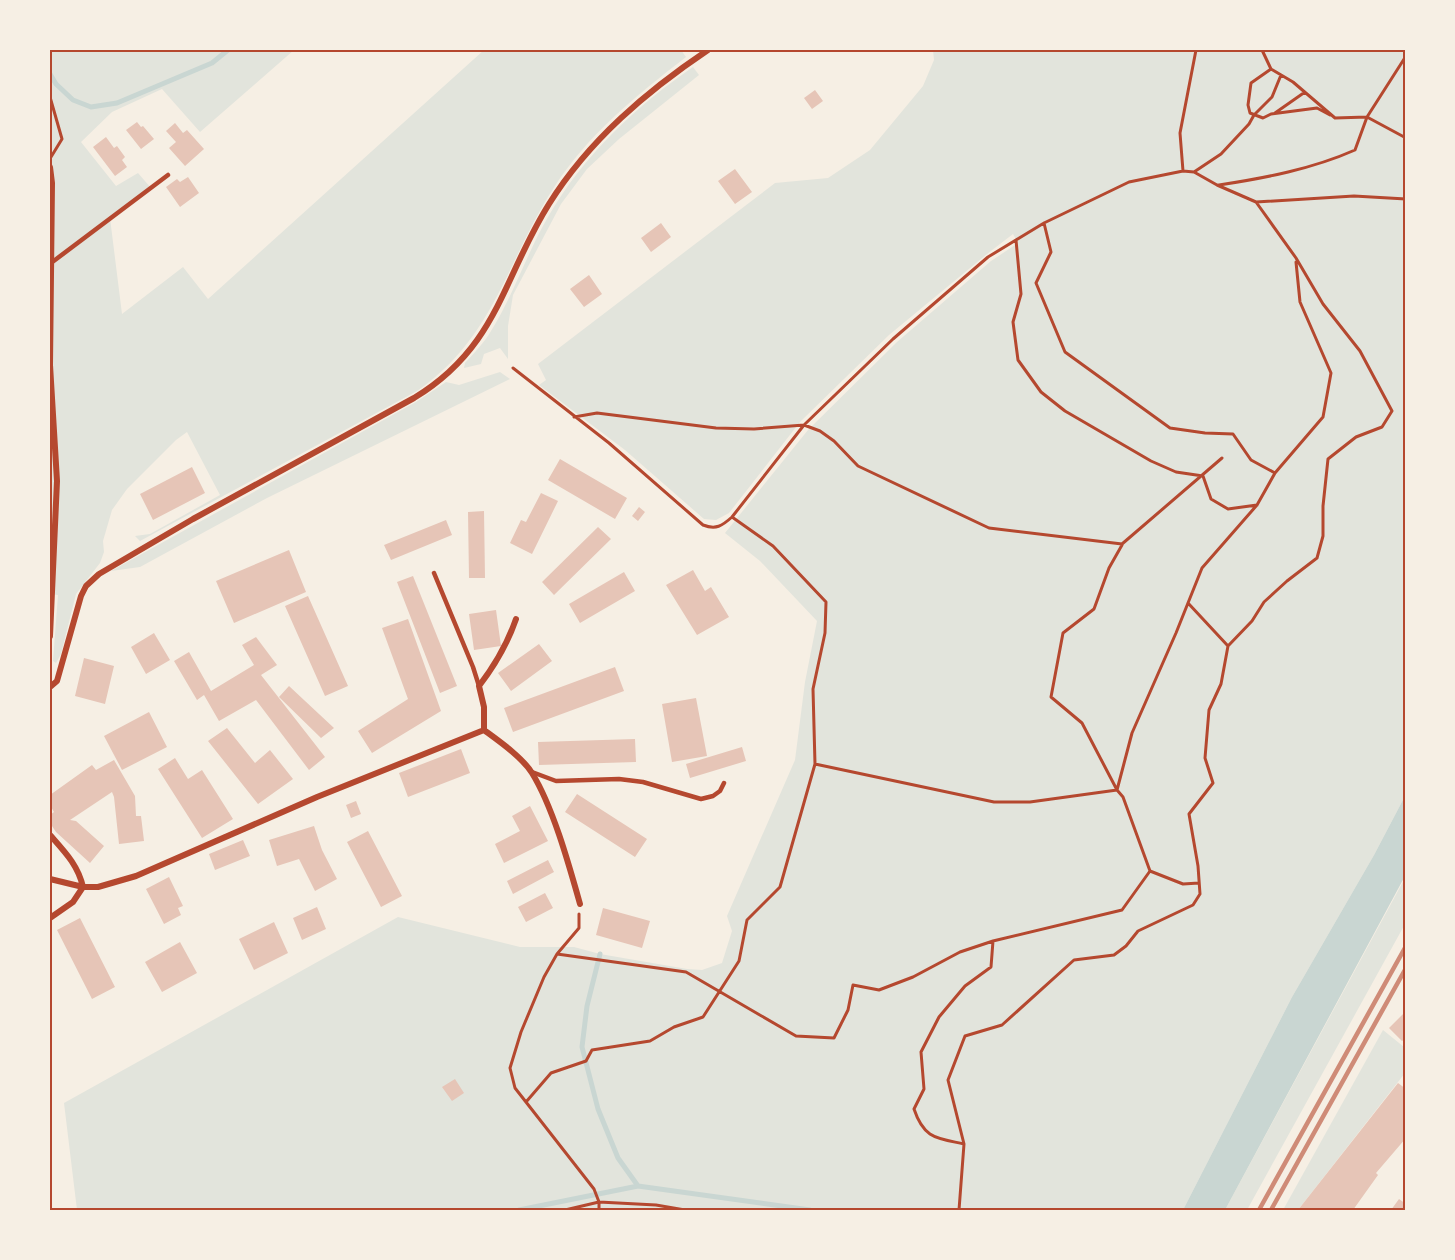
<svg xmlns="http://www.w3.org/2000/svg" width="1455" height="1260" font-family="'Playfair Display',serif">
	<rect width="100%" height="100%" fill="#f6efe4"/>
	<!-- green -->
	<path fill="#e2e4dc" d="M50,50h244l-94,82 -38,-43 -50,23 -31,30 35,44 22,-13 13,15 -41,30 12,96 61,-47 25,32 276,-249h197l5,7c-49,38 -99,78 -133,132 -47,73 -59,149 -136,202l-277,150 -5,-5 15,-2 70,-39 -33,-63 -11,8 -49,49 -15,21 -9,31 1,11 -4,11 -24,31 -15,60 -5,9 -3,-2 5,-66 -8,-1z
		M933,50h472v746l-31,59 -82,142 -109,213h-1106l-13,-107 334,-186 122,30h54l26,7 87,15 15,1 20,-7 10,-32 -5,-15 68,-156 10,-78 12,-61 -57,-60 -35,-28 83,-103 89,-88 94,-81 27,-18 -5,-9 -26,20 -98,81 -89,87 -71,91 -13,7 -12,-1 -79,-69 -86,-65 7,-5 -8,-16 237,-181 53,-5 42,-28 53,-64 11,-26z
		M693,67l6,8 -80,64 -32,30 -26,35 -48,91 -5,31v33l-8,-11 -16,6 -3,10 -17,4 1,-5c9,-10 19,-20 26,-32 22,-35 36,-78 57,-114 35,-61 88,-111 145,-150z
		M500,372l10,7 -243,119 -127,69 -29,4 305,-169 30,-20 13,3z
		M1405,878v46l-158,286h-22z
		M1383,1030l21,17 1,-2v28l-107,137h-15z"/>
	<!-- water -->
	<path fill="#c9d6d2" d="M1405,796v80l-180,334h-42l109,-213 82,-142z"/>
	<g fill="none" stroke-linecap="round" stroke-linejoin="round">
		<!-- stream -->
		<path stroke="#c9d6d2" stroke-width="5" d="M50,74l6,10 17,16 18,7 26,-4 95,-40 16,-13
			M600,954l-13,52 -5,41 16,62 20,49 20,28
			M519,1210l119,-24 172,24"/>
	</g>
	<!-- building -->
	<path fill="#e6c5b7" d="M815,90l8,11 -11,8 -8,-11z
		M137,122l4,5 2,-1 11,13 -13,10 -15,-19z
		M175,123l8,10 4,-3 17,19 -19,17 -16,-18 7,-6 -10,-11z
		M106,137l8,11 3,-2 8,11 -3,3 5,7 -12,9 -22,-29z
		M735,169l17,23 -17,12 -17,-23z
		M188,177l11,16 -19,14 -14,-20 11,-8 3,3z
		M661,223l10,14 -20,15 -10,-14z
		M589,275l13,19 -18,13 -14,-18z
		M560,459l67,39 -12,21 -67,-39z
		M192,467l13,26 -52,27 -13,-26z
		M541,493l17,8 -26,53 -22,-11 11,-23 5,2z
		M639,507l6,5 -7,9 -6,-5z
		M484,511l1,67h-16l-1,-66z
		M446,520l6,15 -61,25 -7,-15z
		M598,527l13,12 -57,56 -12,-13z
		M289,550l17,42 -72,31 -18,-42z
		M693,570l12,21 6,-4 18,30 -32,18 -31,-50z
		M624,572l11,19 -55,32 -11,-19z
		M413,576l44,110 -17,7 -43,-111z
		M308,596l40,90 -23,10 -40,-90z
		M496,610l5,36 -27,4 -5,-36z
		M408,619l33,92 -69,42 -14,-22 50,-32 -26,-71z
		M154,633l16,27 -24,14 -15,-27z
		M256,637l21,28 -16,10 64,82 -16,13 -53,-70 -37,21 -15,-26 -7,5 -23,-39 15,-9 22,39 43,-26 -12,-20z
		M539,644l13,17 -41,30 -13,-18z
		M84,658l30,8 -9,38 -30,-8z
		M615,667l9,24 -111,41 -9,-24z
		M289,686l45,42 -13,10 -42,-41z
		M696,698l11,58 -35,6 -10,-58z
		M149,712l18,35 -45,23 -18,-34z
		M227,728l28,35 15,-13 23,29 -35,25 -50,-63z
		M635,739l1,23 -97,3 -1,-23z
		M742,747l4,14 -56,17 -4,-14z
		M461,749l9,24 -62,24 -9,-24z
		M175,758l13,21 14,-9 31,49 -31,19 -44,-69z
		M114,760l21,36 1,20h5l3,25 -25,3 -5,-47 -2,-5 -42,28 6,1 28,25 -14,17 -34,-31 -6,-9v-8l4,-3 -4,-7v-10l42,-30 4,5z
		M577,794l70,45 -12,18 -70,-45z
		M356,801l5,13 -10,4 -5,-13z
		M530,806l18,35 -44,22 -9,-19 25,-13 -8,-15z
		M314,826l8,24 15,29 -22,12 -16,-32 -22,7 -8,-26z
		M368,831l34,65 -21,11 -34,-65z
		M243,840l7,16 -35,14 -6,-16z
		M548,860l6,12 -41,22 -6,-13z
		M169,877l14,29 -5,2 3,7 -17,9 -18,-35z
		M545,893l8,15 -27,14 -8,-15z
		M317,907l9,22 -24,11 -9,-22z
		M603,908l47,13 -8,27 -46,-13z
		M80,918l35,69 -23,12 -35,-69z
		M274,922l14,31 -34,17 -15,-31z
		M180,942l17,31 -35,19 -17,-30z
		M1406,1011v27l-4,3 -13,-13z
		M455,1079l9,14 -12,8 -10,-14z
		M1398,1083l8,6v49l-30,35 2,2 -25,35h-55z
		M1399,1199l7,5v6h-15z"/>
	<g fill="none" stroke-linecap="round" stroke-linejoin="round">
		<!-- path -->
		<path stroke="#b5482f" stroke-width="3" d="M1262,50l9,19 22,13 42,36 32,-1 39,21
			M1271,69l-20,14 -3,22 2,8 13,5 8,-4 46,-6 13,7
			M50,97l12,42 -11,18
			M1275,113l30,-21
			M1183,171l-3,-38 16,-83
			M1194,172l27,-18 28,-30 5,-9 18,-18 9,-22
			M1219,185c46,-7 93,-16 136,-35l12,-33 39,-61
			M1044,223l7,29 -15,31 29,69 105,76 35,5 28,1 18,26 24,13
			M1016,240l5,54 -8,28 5,38 23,32 24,19 86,50 25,11 27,4
			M513,368l96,75 94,82c13,5 19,1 29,-8l72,-92 89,-86 95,-82 56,-34 85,-41 54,-11 11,1 23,13 39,17 98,-6 52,3
			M574,417l23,-4 119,15 38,1 50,-4 16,6 14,10 24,25 131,62 133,16 100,-86
			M1203,476l8,23 17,10 29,-4
			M732,517l41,29 53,56 -1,31 -12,56 2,75 179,38h36l87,-12
			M1122,545l-13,23 -15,41 -31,24 -12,64 31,26 35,67 6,7 27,74 33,13 16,-1
			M1188,603l40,43
			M1117,790l15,-57 44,-100 26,-65 55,-63 18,-32 48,-56 8,-44 -31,-71 -4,-40
			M579,914v14l-22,26 -13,23 -23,55 -11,36 5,20 79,101 5,13v8
			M557,954l129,18 110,64 38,2 14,-28 5,-25 26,5 34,-13 47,-25 33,-11 129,-31 28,-39
			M526,1102l25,-29 35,-12 6,-11 58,-9 24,-14 29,-10 36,-56 8,-41 33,-33 35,-123
			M964,1144c-27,-6 -40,-5 -50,-35l10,-20 -3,-37 18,-35 26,-31 26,-19 2,-26
			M565,1210l34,-8 57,3 29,5
			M959,1210l5,-66 -16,-64 17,-44 37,-11 72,-65 40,-5 12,-9 12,-15 55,-26 7,-11 -2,-28 -9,-52 24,-31 -8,-25 4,-48 12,-26 7,-38 24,-25 12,-19 23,-21 30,-23 6,-22v-30l5,-47 28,-22 26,-10 10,-16 -32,-60 -37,-47 -27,-46 -40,-56"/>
		<!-- service -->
		<path stroke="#b5482f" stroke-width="4.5" d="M51,263l117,-88
			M434,573l39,94 6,19
			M532,772l24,9 63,-2 24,3 58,17 12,-3 7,-5 4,-8"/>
		<!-- minor -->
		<path stroke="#b5482f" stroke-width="6" d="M50,167l2,16 -2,182 7,116 -7,155
			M50,687l7,-6 24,-85 5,-10 13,-12 94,-55 221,-121c84,-51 88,-119 135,-194 40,-64 98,-113 159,-154
			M484,730c15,11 38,27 48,43 21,34 37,92 48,131
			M484,730v-23l-5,-21c17,-22 28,-41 37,-67
			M50,835c15,17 28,30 33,52l-10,15 -23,16
			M50,879l33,8h15l38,-11 181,-79 167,-67"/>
		<!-- rail -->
		<path stroke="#cf8b77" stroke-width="4.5" d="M1259,1210l147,-264
			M1271,1210l135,-242"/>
	</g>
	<!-- border -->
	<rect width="1455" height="1260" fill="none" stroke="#f6efe4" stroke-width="102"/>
	<rect x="51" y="51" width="1353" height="1158" fill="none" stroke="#b5482f" stroke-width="2"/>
</svg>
